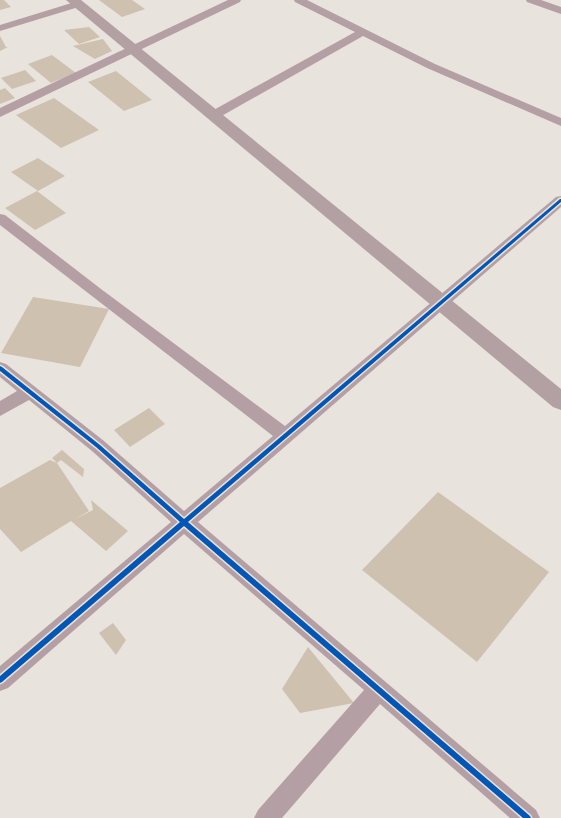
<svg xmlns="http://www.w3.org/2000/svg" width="561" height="818" font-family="'Varela Round',sans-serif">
	<rect width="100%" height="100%" fill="#e8e3dd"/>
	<!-- building -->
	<path fill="#cfc1af" d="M0,0h4l7,7 -11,3z
		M99,0h33l13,9 -23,8z
		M89,27l11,10 -21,7 -15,-14z
		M0,36l6,11h2l-8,4z
		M103,39l9,12 -17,8 -22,-13z
		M52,55l24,18 -25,10 -23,-19z
		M25,70l11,11 -24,8 -11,-11z
		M116,71l36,29 -28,11 -36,-29z
		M5,88l10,10 -15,6v-14z
		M54,98l45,32 -38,18 -45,-33z
		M38,158l27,18 -27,15 -27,-19z
		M37,191l29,22 -31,17 -30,-22z
		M33,297l76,12 -29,58 -79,-14z
		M149,408l16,16 -35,23 -16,-17z
		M62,450l22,19 -1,8 -22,-17 -4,3 32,48 -14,8 18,-9 -2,-10 37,31 -22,20 -35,-30 -50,31 -21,-23v-41l50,-28 7,3 -5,-5z
		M438,492l111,80 -72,90 -115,-92z
		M113,623l13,17 -10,15 -17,-22z
		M308,647l46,56 -54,10 -18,-24z"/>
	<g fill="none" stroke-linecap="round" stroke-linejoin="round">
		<!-- minor -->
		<path fill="#b4a0a4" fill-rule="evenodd" d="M228,0h13l-1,2 -240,115v-9z
			M294,0h13l128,64 126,54v8l-134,-58 -64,-32 -145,82h-8l-2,-3 2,-3 145,-80 -60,-30z
			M526,0h15l20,7v7l-34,-12z
			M78,1l5,3 -1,2 -82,25v-6z
			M561,196v11l-363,315 338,288 4,8h-30l-130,-114 -98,114h-28l4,-8 106,-120 -180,-156 -176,154 -8,3v-25l171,-144 -79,-71 -63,-51 -29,16v-15l17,-10 -17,-14v-15l6,2 98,77 80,70 89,-75 -273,-211v-11l5,1 96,74 184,137 271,-229z"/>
		<!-- primary -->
		<path fill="#b3a0a3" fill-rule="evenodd" d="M66,0h15l480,389v21l-8,-3z"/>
		<!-- cycleway casing -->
		<g stroke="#ede3d8" stroke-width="3">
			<path id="cycleway" d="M560,199h1v3l-373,320 342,294 1,2h-8l-339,-292 -182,156 -2,1v-7l180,-154 -84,-75 -96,-76v-5l2,1 98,78 84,74z"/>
		</g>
		<!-- cycleway -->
		<use href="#cycleway" fill="#0057b8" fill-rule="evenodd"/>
	</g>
</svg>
